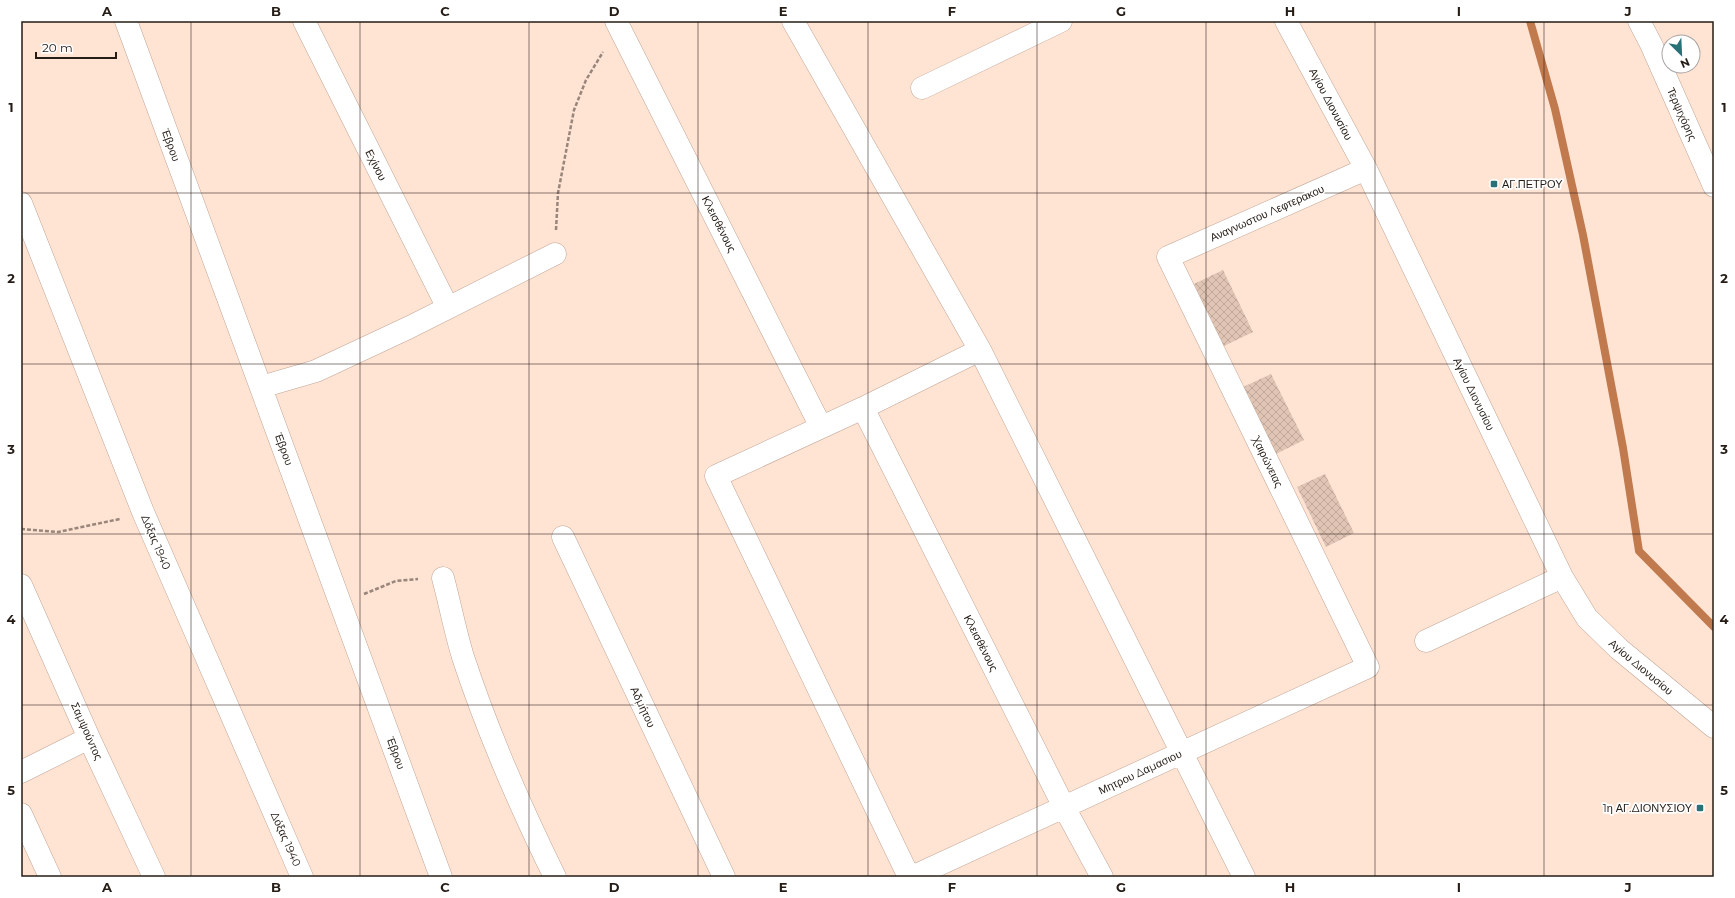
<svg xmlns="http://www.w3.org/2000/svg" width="1735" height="898" font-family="Montserrat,sans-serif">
	<defs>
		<pattern id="building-cross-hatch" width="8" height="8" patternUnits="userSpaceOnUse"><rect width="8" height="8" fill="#e0c5b5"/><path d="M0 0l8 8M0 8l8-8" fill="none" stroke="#c0a99b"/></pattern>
	</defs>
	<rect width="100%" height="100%" fill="#ffe3d3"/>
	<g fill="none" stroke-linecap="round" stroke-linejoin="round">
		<!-- stream -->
		<path stroke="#c1794e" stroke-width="8" d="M1530,21l25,88 28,126 40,213 16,103 75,76"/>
	</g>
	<!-- building -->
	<path fill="url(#building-cross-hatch)" d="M1223,270l30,62 -29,14 -30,-62z
		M1271,374l33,66 -30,15 -33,-67z
		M1325,474l29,59 -28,14 -29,-60z"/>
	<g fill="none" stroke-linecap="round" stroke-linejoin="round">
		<!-- minor casing -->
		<g stroke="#c0a596" stroke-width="23">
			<path id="minor" d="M126,21l315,856
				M304,21l144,287
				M616,21l205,406
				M793,21l187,329 264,527
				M1286,21l80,148 196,408 25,41 32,31 95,78
				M1639,21l12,23 63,142
				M922,88l139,-67
				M21,203l122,309 159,365
				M261,387l55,-16 94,-44 145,-73
				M863,408l201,399 38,70
				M563,537l161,340
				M443,578c7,26 12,53 20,79 25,76 57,149 92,220
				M21,585l68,153 65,139
				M1426,641l136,-64
				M21,772l68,-34
				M21,814l29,63
				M909,877l-193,-401 147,-68 117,-58
				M912,877l456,-210 -200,-410 198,-88"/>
		</g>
		<!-- path -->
		<path stroke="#99867b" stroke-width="2.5" stroke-dasharray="4 2" stroke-linecap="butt" d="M556,230l2,-37 16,-83 12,-30 17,-28
			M21,529l37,3 62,-13
			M364,594l32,-13 22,-2"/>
		<!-- minor -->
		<use href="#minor" stroke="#fff" stroke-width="22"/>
	</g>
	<!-- grid -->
	<path fill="none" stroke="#251c16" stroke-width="1" stroke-opacity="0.55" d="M191,21v856M360,21v856M529,21v856M698,21v856M868,21v856M1037,21v856M1206,21v856M1375,21v856M1544,21v856M21,193h1693M21,364h1693M21,534h1693M21,705h1693"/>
	<!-- markers -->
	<g fill="#287277" stroke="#fff" stroke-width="1.5">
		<rect x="1490" y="180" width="8" height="8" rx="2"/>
		<rect x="1696" y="804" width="8" height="8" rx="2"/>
	</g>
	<g text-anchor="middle" stroke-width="3.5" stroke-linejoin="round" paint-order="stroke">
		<!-- street labels -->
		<g font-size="11" fill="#251c16" stroke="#fff">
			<text transform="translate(1331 104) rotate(62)" y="4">Αγίου Διονυσίου</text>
			<text transform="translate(1682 114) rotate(66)" y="4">Τερψιχόρης</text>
			<text transform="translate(171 145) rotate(70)" y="4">Έβρου</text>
			<text transform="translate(376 165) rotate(63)" y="4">Εχίνου</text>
			<text transform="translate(1267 213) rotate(-24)" y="4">Αναγνωστου Λεφτερακου</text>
			<text transform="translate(719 224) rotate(63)" y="4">Κλεισθένους</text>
			<text transform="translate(1474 394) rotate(64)" y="4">Αγίου Διονυσίου</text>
			<text transform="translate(284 449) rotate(70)" y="4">Έβρου</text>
			<text transform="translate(1268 462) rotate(64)" y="4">Χαιρώνειας</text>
			<text transform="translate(156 542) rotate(67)" y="4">Δόξας 1940</text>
			<text transform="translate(981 643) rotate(63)" y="4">Κλεισθένους</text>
			<text transform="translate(1641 667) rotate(40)" y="4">Αγίου Διονυσίου</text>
			<text transform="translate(643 707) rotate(65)" y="4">Αδμήτου</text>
			<text transform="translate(87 731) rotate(66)" y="4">Σαμψούντος</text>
			<text transform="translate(396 753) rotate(70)" y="4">Έβρου</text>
			<text transform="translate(1140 772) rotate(-25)" y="4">Μητρου Δαμασιου</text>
			<text transform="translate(286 839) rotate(66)" y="4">Δόξας 1940</text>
		</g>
		<!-- poi labels -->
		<g font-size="11" fill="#251c16" stroke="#fff" text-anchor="start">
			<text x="1502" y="188">ΑΓ.ΠΕΤΡΟΥ</text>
			<text x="1692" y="812" text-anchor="end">1η ΑΓ.ΔΙΟΝΥΣΙΟΥ</text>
		</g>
	</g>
	<!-- border -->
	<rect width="1735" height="898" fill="none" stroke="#ffffff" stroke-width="44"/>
	<!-- north arrow -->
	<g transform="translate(1681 54) rotate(156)"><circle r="19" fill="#ffffff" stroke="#a8a4a2"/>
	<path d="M0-3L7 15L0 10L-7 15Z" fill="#287277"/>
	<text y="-6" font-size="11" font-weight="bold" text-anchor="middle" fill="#251c16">N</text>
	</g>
	<!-- scale -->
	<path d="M36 52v6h80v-6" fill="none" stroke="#251c16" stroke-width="2"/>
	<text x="42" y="52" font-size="12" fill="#251c16" stroke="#ffffff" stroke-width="3" paint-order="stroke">20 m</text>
	<rect x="22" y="22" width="1691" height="854" fill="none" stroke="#251c16" stroke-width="1.5"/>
	<g font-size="13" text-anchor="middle" font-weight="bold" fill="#251c16">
		<text x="107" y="16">A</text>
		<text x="276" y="16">B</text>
		<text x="445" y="16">C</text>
		<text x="614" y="16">D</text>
		<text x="783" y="16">E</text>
		<text x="952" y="16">F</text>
		<text x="1121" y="16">G</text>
		<text x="1290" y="16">H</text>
		<text x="1459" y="16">I</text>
		<text x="1628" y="16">J</text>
		<text x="11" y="112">1</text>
		<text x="1724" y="112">1</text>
		<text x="11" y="283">2</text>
		<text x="1724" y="283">2</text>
		<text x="11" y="454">3</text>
		<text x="1724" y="454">3</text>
		<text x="11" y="624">4</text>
		<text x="1724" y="624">4</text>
		<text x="11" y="795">5</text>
		<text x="1724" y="795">5</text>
		<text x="107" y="892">A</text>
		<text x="276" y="892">B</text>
		<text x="445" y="892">C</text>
		<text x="614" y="892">D</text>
		<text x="783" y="892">E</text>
		<text x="952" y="892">F</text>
		<text x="1121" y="892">G</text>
		<text x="1290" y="892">H</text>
		<text x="1459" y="892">I</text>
		<text x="1628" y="892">J</text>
	</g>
</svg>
